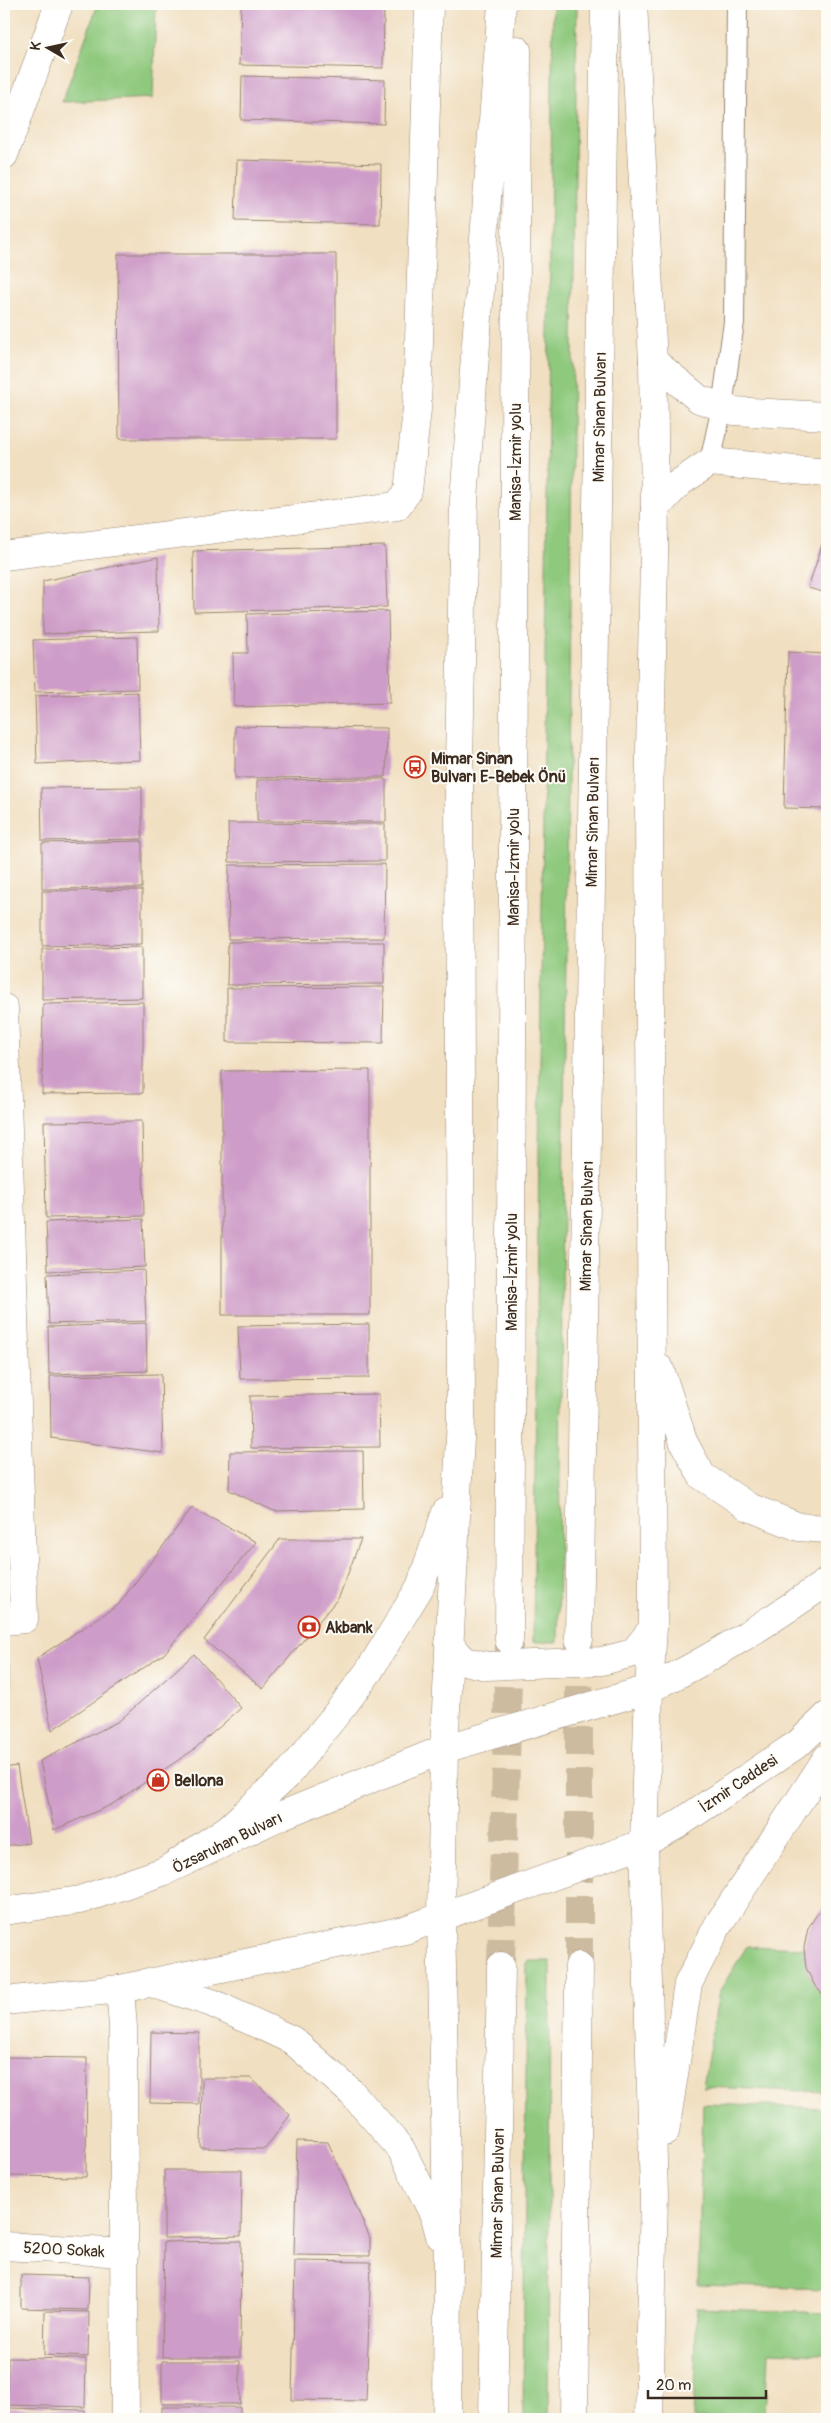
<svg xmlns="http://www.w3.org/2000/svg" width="831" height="2423" font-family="Pangolin,sans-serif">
	<rect width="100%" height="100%" fill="#fdfcf7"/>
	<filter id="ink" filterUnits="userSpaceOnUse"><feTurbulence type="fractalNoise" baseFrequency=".02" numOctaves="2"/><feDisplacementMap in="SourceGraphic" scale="10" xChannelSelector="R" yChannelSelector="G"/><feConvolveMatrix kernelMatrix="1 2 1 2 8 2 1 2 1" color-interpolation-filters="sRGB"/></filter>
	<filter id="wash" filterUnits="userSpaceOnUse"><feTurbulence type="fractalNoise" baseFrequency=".0096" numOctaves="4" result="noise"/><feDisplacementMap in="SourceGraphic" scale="20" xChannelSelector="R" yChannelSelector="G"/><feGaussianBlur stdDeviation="1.12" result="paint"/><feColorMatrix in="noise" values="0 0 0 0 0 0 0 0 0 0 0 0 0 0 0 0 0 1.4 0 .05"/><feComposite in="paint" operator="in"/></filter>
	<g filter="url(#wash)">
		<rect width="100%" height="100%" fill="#f1dfc1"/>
		<!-- green -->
		<path fill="#8fc97e" stroke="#657a4e" d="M98,4h58l-3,94 -91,4z
			M553,4h24l-19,1638h-25z
			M747,1946l57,2c2,22 8,35 23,51v93l-124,-5 16,-95z
			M527,1961h23l-2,458h-25z
			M703,2104l124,4v181l-129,-4z
			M697,2308l130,5v41l-59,-2 -3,67h-72z"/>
		<g id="blocks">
			<!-- building -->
			<path fill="#ce9cc8" d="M241,6l143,2 -1,60 -144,-3z
				M242,76l143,4 -1,44 -143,-4z
				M237,160l144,4 -1,60 -145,-3z
				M118,254h218v185h-217z
				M827,530v63l-19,-5z
				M385,546l2,61 -193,5 -1,-61z
				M158,557l1,74 -116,3v-53z
				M388,611l2,92 -156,4 -1,-54h15l-1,-39z
				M137,637l1,52 -103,3 -2,-52z
				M788,652l39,2v155l-43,-1z
				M138,692l2,68 -103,4 -2,-68z
				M235,726l152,2 -1,49 -151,1z
				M386,779v43l-129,-1v-41z
				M142,787v52l-100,2 -1,-53z
				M228,823l157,1v37l-156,1z
				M142,841v47l-100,1v-46z
				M385,864l-1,74 -156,1 1,-74z
				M142,890v54l-100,2v-55z
				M228,942h156v42l-157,1z
				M142,947v51l-100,2v-51z
				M384,987l-1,56 -156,-1v-54z
				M143,1002v91l-101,1 1,-90z
				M370,1070v245h-148v-244z
				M142,1121l2,95 -98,2 -2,-96z
				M143,1219l2,48 -97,4 -2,-49z
				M144,1270l2,51 -97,3 -2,-50z
				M146,1323l1,48 -98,3 -1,-47z
				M369,1324v54l-129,1 -2,-53z
				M161,1374l2,79 -112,-15 -1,-62z
				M379,1394l1,53 -129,1 -1,-52z
				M363,1451l1,58 -90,2 -45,-21 1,-38z
				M192,1508l64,34 -92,112 -112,76 -15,-72 81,-53z
				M280,1539h81l-22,58 -76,92 -59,-49z
				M194,1654l47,54 -49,43 -81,54 -57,25 -14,-69 79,-40z
				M4,1665h4v80h-4z
				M17,1766l12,77 -25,3v-78z
				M827,1905v94l-12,-13 -9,-18 -2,-20 4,-20 11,-17z
				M151,2032l48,1v71l-49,-1z
				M4,2057l83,1 -1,119 -82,-1z
				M202,2078h49l39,37 -25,34 -64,-1z
				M297,2141l31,1 42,96v18l-76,-1z
				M164,2170h78l-1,66 -77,2z
				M241,2241l-1,116h-78l2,-115z
				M295,2261l76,1 -5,139 -74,-1z
				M21,2275l68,2 -1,33 -67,-2z
				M45,2311l44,1 -1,45 -44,-2z
				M8,2358l78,1 -1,48 -78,-2z
				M162,2361h78v43h-78z
				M162,2407h78v12h-78z
				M8,2408l77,2v9h-78z"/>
		</g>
	</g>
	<g filter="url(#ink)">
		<use href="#blocks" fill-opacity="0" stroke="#968470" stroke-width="1"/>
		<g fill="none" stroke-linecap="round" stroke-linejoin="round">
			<!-- highway-tunnel -->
			<path stroke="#cdbba0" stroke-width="28" stroke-dasharray="28 14" stroke-linecap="butt" d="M501,1966l8,-324
				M579,1966v-327"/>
			<!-- lane casing -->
			<g stroke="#968470" stroke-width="22">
				<path id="lane" d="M710,462l12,-55 12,-85 3,-318"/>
			</g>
			<!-- street casing -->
			<g stroke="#968470" stroke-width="29">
				<path id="street" d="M4,155l55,-151
					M653,361l46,38 35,12 93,5
					M655,509l24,-26 31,-21 117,11
					M4,556l393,-50 11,-15 9,-82 12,-405
					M4,1008l20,611 -20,2
					M120,1989l3,38 2,392
					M4,2246l121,7"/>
			</g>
			<!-- primary casing -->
			<g stroke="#968470" stroke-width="29">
				<path id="primary" d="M644,1843l5,-154
					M4,1911l76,-11 85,-29 115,-55 164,-67 205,-60c63,-30 121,-68 178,-107
					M441,1918l3,-169
					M4,2001l116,-12 285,-59 239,-87 33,-18 122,-82 28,-27"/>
			</g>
			<!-- highway casing -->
			<g stroke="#968470" stroke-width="29">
				<path id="highway" d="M633,4l20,357 2,148 -6,293 4,826 -4,61
					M660,1369l24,74 18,33 47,31 50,20 28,2
					M579,1639l26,-1635
					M509,1640l8,-1590
					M449,1644l16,17 22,5 115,-5 31,-8 20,-25
					M444,1749l17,-330 -2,-655 5,-264 38,-496
					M644,1843l10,352 -5,224
					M165,1871l64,-43 59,-54 54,-67 27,-36 51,-84 26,-75
					M441,1918l7,348 -1,153
					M148,1982l64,21 80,37 59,52 50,57 34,68 5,19
					M665,2132l23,-148 30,-59 109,-167
					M493,2419l8,-453
					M574,2419l5,-453"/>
			</g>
			<!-- lane -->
			<use href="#lane" stroke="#fff" stroke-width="20"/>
			<!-- street -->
			<use href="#street" stroke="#fff" stroke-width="28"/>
			<!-- primary -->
			<use href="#primary" stroke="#fff" stroke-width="28"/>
			<!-- highway -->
			<use href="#highway" stroke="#fff" stroke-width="28"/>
		</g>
	</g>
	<!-- icons -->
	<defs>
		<g id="bus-ring" transform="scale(1.125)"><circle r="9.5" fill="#fdfcf7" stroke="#c8321e" stroke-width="1.5"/><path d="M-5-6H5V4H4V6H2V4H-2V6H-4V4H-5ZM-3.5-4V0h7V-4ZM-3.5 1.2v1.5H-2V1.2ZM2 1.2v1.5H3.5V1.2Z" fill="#c8321e"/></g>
		<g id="bank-ring" transform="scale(1.125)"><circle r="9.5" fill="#fdfcf7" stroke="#c8321e" stroke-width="1.5"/><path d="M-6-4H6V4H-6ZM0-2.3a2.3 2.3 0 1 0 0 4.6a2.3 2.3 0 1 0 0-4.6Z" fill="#c8321e"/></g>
		<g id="shop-ring" transform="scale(1.125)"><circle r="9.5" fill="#fdfcf7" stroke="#c8321e" stroke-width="1.5"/><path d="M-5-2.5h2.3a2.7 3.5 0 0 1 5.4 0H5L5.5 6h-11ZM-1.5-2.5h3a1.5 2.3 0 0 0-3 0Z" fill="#c8321e"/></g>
	</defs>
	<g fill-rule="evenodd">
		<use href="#bus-ring" x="415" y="767"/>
		<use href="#bank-ring" x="309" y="1627"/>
		<use href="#shop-ring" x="158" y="1780"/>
	</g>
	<g text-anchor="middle" stroke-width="4" stroke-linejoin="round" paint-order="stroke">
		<!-- street labels -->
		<g font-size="16" fill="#3b2a1e" stroke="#fdfcf7">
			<text transform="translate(599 417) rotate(-89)" y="6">Mimar Sinan Bulvarı</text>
			<text transform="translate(515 462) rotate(-90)" y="6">Manisa-İzmir yolu</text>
			<text transform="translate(592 822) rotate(-89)" y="6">Mimar Sinan Bulvarı</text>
			<text transform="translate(513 867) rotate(-90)" y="6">Manisa-İzmir yolu</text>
			<text transform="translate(586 1226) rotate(-89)" y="6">Mimar Sinan Bulvarı</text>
			<text transform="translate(511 1272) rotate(-90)" y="6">Manisa-İzmir yolu</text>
			<text transform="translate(738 1783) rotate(-34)" y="6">İzmir Caddesi</text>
			<text transform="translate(227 1842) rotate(-26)" y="6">Özsaruhan Bulvarı</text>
			<text transform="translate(497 2193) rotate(-89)" y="6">Mimar Sinan Bulvarı</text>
			<text transform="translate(64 2249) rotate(3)" y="6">5200 Sokak</text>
		</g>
		<!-- poi labels -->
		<g font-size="16" font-weight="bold" fill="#3b2a1e" stroke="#fdfcf7" text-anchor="start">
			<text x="431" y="764">Mimar Sinan<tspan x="431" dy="18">Bulvarı E-Bebek Önü</tspan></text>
			<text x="325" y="1633">Akbank</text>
			<text x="174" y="1786">Bellona</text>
		</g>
	</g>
	<!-- margin -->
	<rect width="831" height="2423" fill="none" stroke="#fdfcf7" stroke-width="20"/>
	<!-- north arrow -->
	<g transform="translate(48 48) rotate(279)" stroke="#fdfcf7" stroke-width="4" paint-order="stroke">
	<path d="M0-4L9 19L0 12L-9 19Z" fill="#3b2a1e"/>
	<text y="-8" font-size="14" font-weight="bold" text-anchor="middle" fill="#3b2a1e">K</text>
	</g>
	<!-- scale -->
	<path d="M648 2390v8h118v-8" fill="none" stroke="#3b2a1e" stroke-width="2.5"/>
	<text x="656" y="2390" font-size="15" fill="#3b2a1e" stroke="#fdfcf7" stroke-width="4" paint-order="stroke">20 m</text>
</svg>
